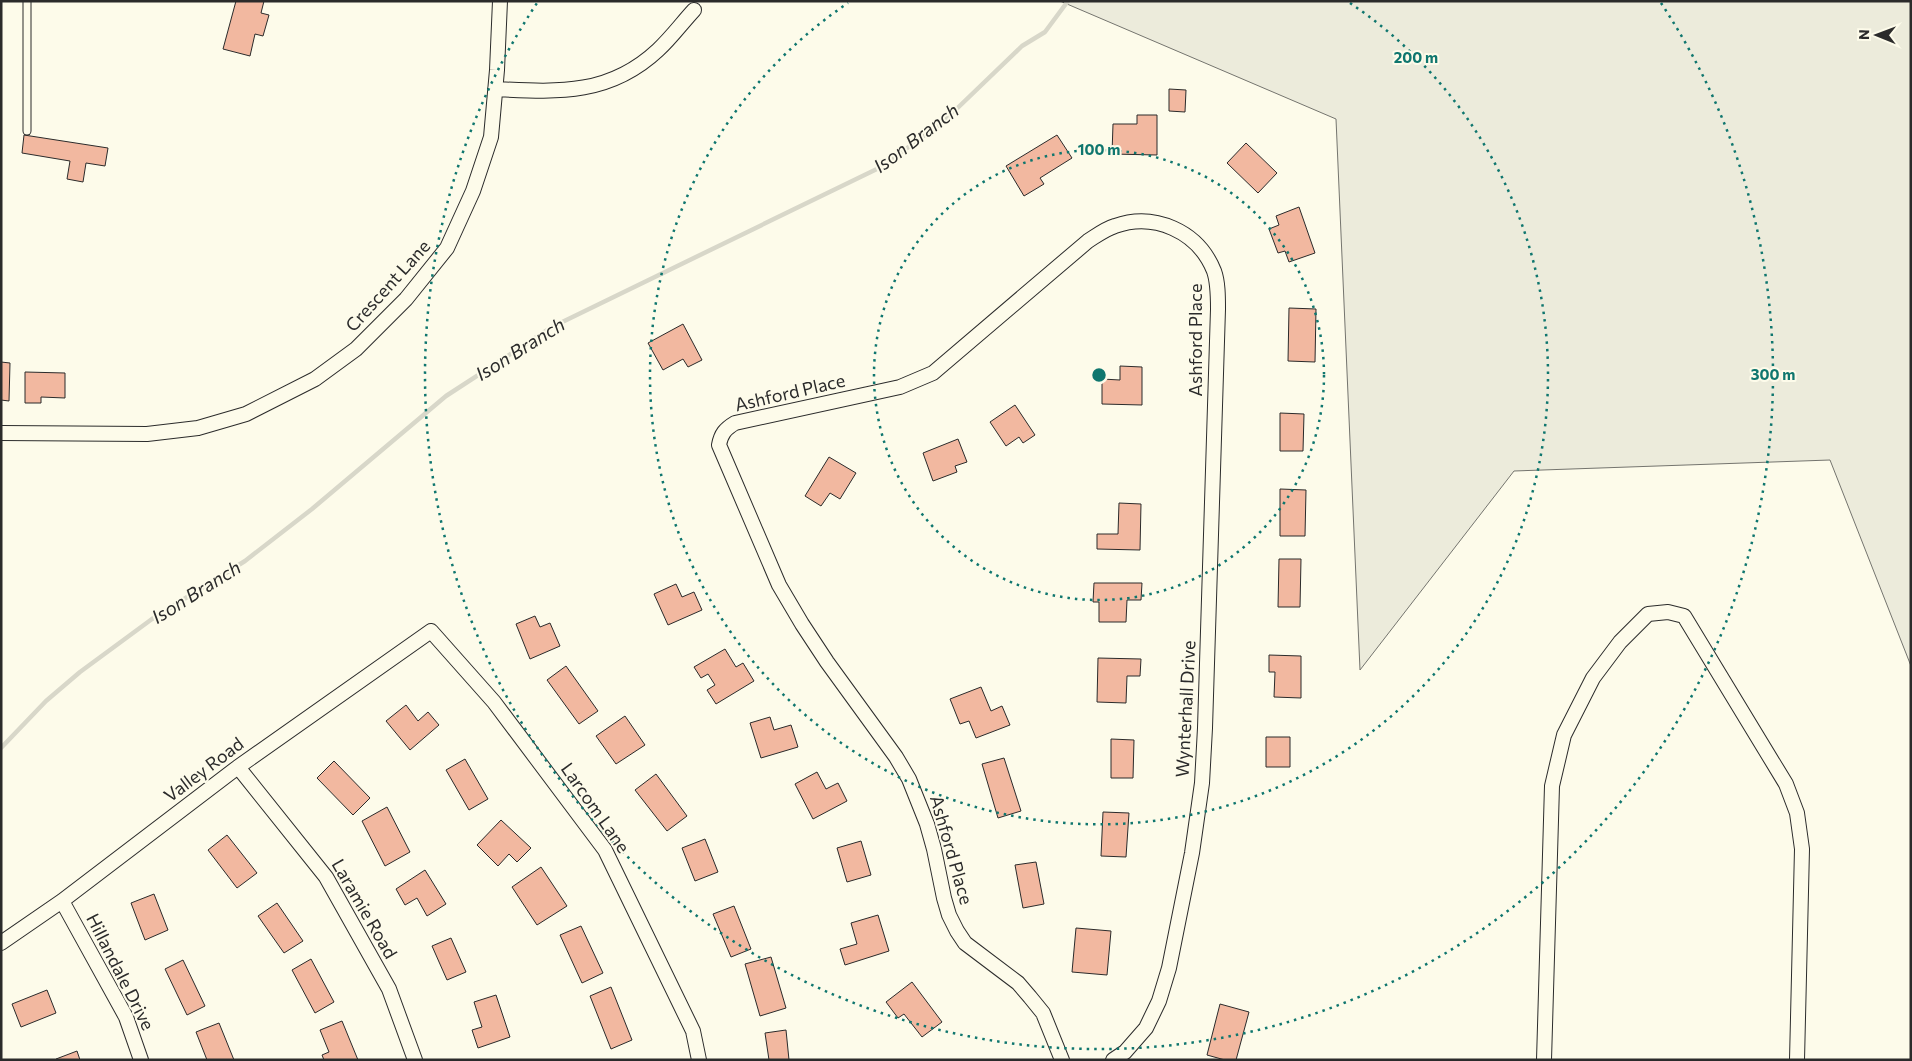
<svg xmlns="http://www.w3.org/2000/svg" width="1912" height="1061" font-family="Commissioner,sans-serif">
	<rect width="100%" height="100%" fill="#fdfbea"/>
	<!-- green -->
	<path fill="#ecebdb" stroke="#74746e" d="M1060,1h851v665l-81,-206 -316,11 -154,199 -24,-551z"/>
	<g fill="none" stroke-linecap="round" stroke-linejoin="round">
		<!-- stream -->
		<path stroke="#d8d7c9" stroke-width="4.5" d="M1,748l45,-47 34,-29 72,-53 93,-58 67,-52 134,-113 106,-69 329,-160 62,-45 79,-76 23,-14 23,-31"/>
	</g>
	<!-- building -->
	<path fill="#f2b8a0" stroke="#2b2b2b" d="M236,1h28l-3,12 8,2 -6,21 -8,-2 -5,22 -27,-7z
		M1169,89l17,1 -1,22 -16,-1z
		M1137,115h20v40l-45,-1 1,-30h24z
		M24,135l84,13 -3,18 -19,-3 -3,19 -16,-3 3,-18 -48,-8z
		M1057,135l15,23 -32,20 4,6 -20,12 -18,-30z
		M1246,143l31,30 -19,20 -31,-30z
		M1299,207l16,46 -26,9 -4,-11 -7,2 -9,-24 10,-4 -3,-9z
		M1289,308l27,1 -1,53 -27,-1z
		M683,324l19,36 -14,7 -5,-8 -20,11 -15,-27z
		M1,362l9,1 -1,38 -8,-1z
		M1120,366l22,1v38l-40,-1v-25l18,1z
		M25,372l40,1v25l-24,-1v6h-16z
		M1015,405l20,30 -12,8 -4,-6 -13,9 -16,-24z
		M1280,413l24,1 -1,37h-23z
		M958,439l9,23 -12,4 2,6 -24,9 -10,-28z
		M829,457l27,16 -16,26 -10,-6 -9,13 -16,-10z
		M1280,489l26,1 -1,46h-25z
		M1119,503l22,1 -1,46 -43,-1v-15h21z
		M1279,559h22l-1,48h-22z
		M1094,583h48l-1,17h-14l-1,22h-27v-20h-6z
		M676,584l6,13 12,-5 8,18 -34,15 -14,-31z
		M535,616l5,11 10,-4 10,23 -30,13 -14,-35z
		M725,649l11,18 7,-4 11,18 -38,23 -9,-14 8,-5 -7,-11 -7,4 -7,-11z
		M1269,655l32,1v42l-27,-1 1,-25h-6z
		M1098,658l43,1 -1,17h-13l-1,27 -29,-1z
		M566,666l32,45 -19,13 -32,-44z
		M981,687l10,24 11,-5 8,19 -34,13 -7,-17 -9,3 -10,-25z
		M406,705l12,16 10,-9 11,13 -29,25 -24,-29z
		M625,716l20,29 -29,19 -20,-28z
		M770,717l4,13 17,-5 7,22 -37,11 -11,-35z
		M1266,737h24v30h-24z
		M1111,739l23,1 -1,38h-22z
		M1004,758l17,53 -23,7 -16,-54z
		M465,759l23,40 -19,11 -23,-40z
		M334,761l36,37 -17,17 -36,-37z
		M817,772l9,17 12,-6 9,18 -34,18 -18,-35z
		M656,774l31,42 -20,15 -32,-41z
		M387,807l23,45 -25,14 -23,-45z
		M1103,812l26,1 -3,44 -25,-1z
		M501,820l30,28 -14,14 -8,-8 -11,12 -21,-21z
		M227,835l30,38 -20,15 -29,-38z
		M705,839l13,33 -23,9 -13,-33z
		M861,841l10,34 -24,7 -10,-34z
		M1036,862l8,42 -21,4 -8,-43z
		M541,867l26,39 -30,19 -25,-38z
		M425,870l21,34 -19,12 -10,-18 -12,7 -9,-16z
		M154,894l14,36 -23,10 -14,-37z
		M277,903l26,38 -19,12 -26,-37z
		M734,906l17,43 -20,8 -18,-43z
		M878,915l11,36 -44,14 -5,-16 17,-5 -6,-21z
		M581,926l22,47 -21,10 -22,-48z
		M1076,928l35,3 -4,44 -35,-3z
		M451,938l15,34 -19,8 -15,-34z
		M771,957l15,51 -26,8 -15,-52z
		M311,959l23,43 -19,11 -23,-43z
		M183,960l22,46 -18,9 -22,-46z
		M912,982l30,40 -20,15 -18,-23 -6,4 -12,-16z
		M611,987l21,53 -21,9 -21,-53z
		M47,990l9,23 -35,14 -9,-23z
		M496,995l14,42 -32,11 -6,-18 10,-3 -8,-25z
		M1220,1004l29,8 -13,48h-11l-18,-5z
		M342,1021l16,39h-34l-2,-5 7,-3 -9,-22z
		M219,1023l15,37h-27l-11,-28z
		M786,1030l3,30h-20l-4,-27z
		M77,1051l3,9h-24v-1z"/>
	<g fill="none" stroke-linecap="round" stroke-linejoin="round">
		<!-- lane casing -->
		<g stroke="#2b2b2b" stroke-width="9">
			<path id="lane" d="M27,131v-130"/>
		</g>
		<!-- street casing -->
		<g stroke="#2b2b2b" stroke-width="16">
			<path id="street" d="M495,89c62,3 114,7 163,-39 13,-12 24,-27 36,-40
				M1,433l146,1 51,-6 48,-14 69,-35 41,-30 50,-50 41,-51 26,-57 18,-54 6,-67 3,-69
				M238,767l88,110 63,112 26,71
				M62,901l64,116 15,43
				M1,943l61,-42 176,-134 193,-136 63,71 111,148 88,181 6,29
				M1062,1060l-19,-47 -13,-16 -12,-14 -53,-40 -8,-12 -8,-16 -5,-17 -10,-49 -7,-25 -18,-45 -13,-22 -69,-95 -25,-38 -23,-39 -60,-140c2,-11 6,-16 16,-22l165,-36 33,-14 155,-132c8,-5 17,-12 27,-15 39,-14 83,5 99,45 4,11 4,25 4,38l-13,419 -3,55 -10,70 -23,115 -10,33 -13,27 -21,24 -12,8
				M1544,1060l8,-274 12,-51 29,-57 27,-36 28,-28 20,-2 16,4 102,168 11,29 5,36 -5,211"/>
		</g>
		<!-- lane -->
		<use href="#lane" stroke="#fdfbea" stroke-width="7"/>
		<!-- street -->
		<use href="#street" stroke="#fdfbea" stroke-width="14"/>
	</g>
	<!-- distance rings -->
	<g fill="none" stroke="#0f766e" stroke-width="2.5" stroke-dasharray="2.5 5">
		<circle cx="1099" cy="375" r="225"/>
		<path d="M1350 3A449 449 0 1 1 848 3"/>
		<path d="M1661 3A674 674 0 1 1 537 3"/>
	</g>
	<g text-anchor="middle" stroke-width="4" stroke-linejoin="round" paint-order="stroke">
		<!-- street labels -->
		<g font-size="18" fill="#2b2b2b" stroke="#fdfbea">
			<text transform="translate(388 286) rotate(-48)" y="6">Crescent Lane</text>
			<text transform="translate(1196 340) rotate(-90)" y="6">Ashford Place</text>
			<text transform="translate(790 393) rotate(-13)" y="6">Ashford Place</text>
			<text transform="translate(1186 709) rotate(-87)" y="6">Wynterhall Drive</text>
			<text transform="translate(204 770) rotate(-37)" y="6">Valley Road</text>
			<text transform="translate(595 808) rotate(55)" y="6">Larcom Lane</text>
			<text transform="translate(951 850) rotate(74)" y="6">Ashford Place</text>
			<text transform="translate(364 909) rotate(60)" y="6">Laramie Road</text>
			<text transform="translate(120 972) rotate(63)" y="6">Hillandale Drive</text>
		</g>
		<!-- water labels -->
		<g font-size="19" font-style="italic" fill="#2b2b2b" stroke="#fdfbea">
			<text transform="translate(916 138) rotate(-37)" y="7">Ison Branch</text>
			<text transform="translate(520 349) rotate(-32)" y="7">Ison Branch</text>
			<text transform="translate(196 592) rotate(-32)" y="7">Ison Branch</text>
		</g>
	</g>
	<circle cx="1099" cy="375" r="8" fill="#0f766e" stroke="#fdfbea" stroke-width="2.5"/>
	<g font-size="15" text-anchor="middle" font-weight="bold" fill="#0f766e" stroke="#fdfbea" stroke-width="4" stroke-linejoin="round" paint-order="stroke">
		<text x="1416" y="63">200 m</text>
		<text x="1099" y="155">100 m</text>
		<text x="1773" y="380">300 m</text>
	</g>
	<!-- border -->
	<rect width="1912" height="1061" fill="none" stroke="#2b2b2b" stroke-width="5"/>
	<!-- north arrow -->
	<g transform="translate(1877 35) rotate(271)" stroke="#fdfbea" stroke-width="4" paint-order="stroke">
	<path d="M0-4L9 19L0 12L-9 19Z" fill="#2b2b2b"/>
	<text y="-8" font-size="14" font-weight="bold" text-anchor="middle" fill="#2b2b2b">N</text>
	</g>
</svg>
